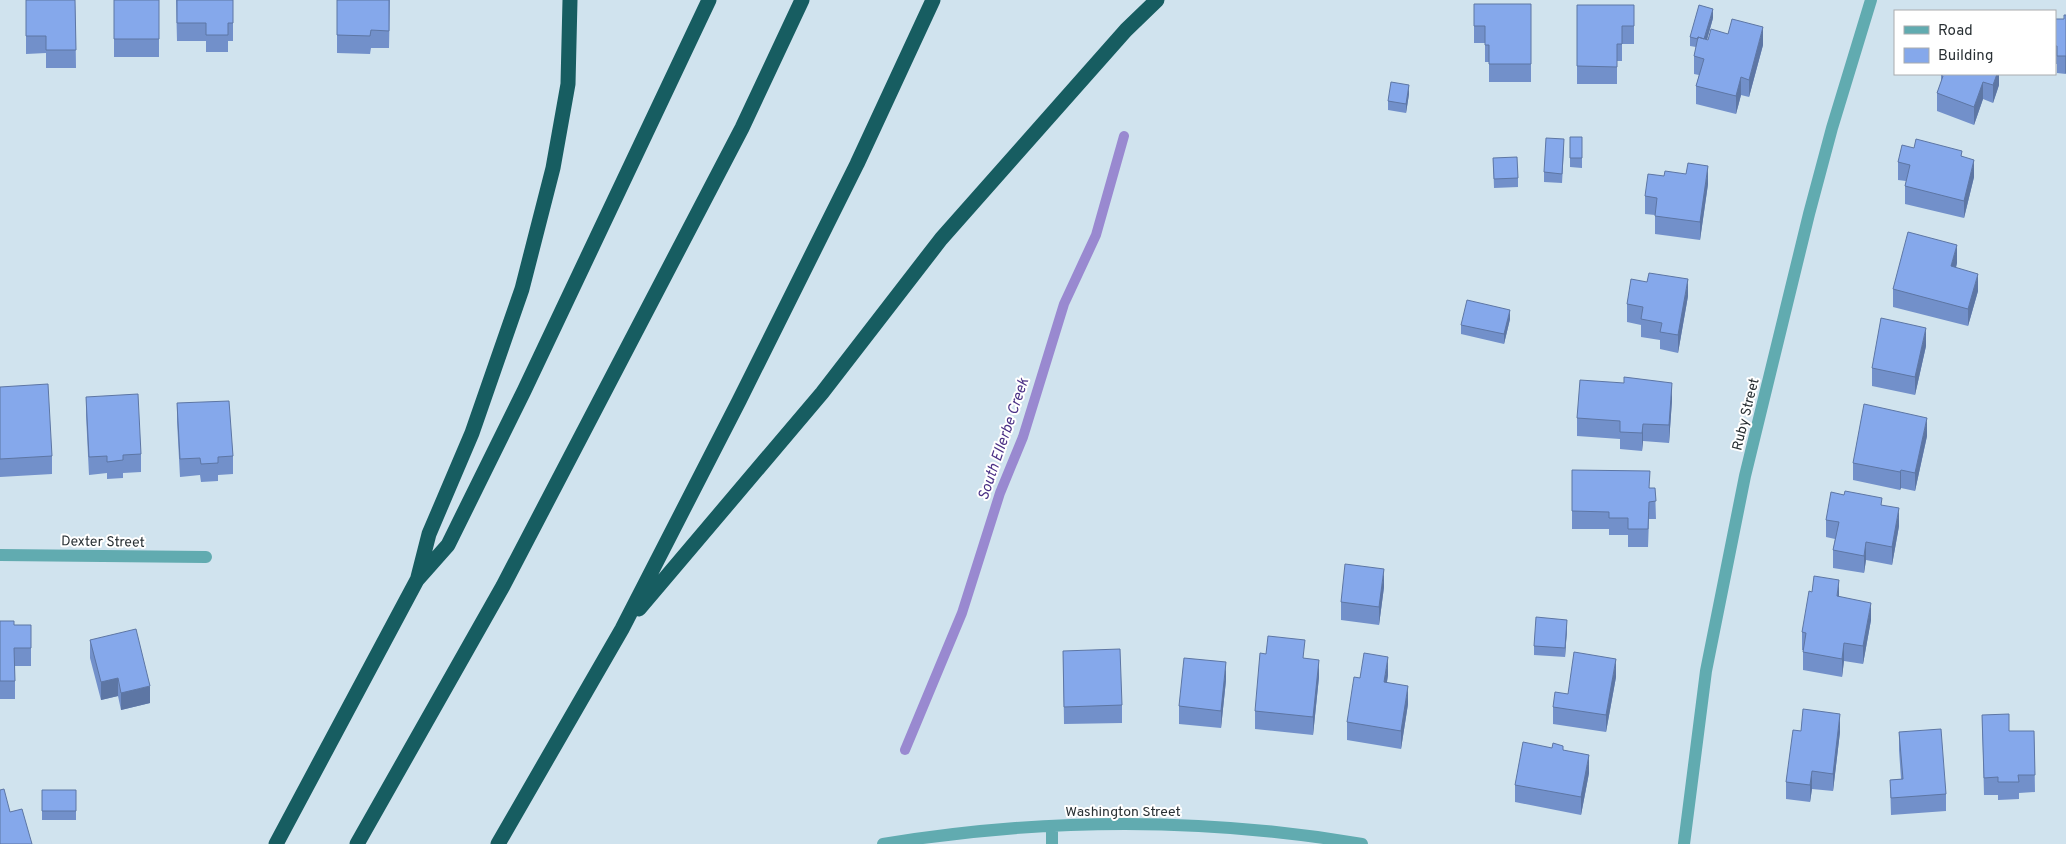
<svg xmlns="http://www.w3.org/2000/svg" width="2066" height="844" font-family="Overpass,sans-serif">
	<rect width="100%" height="100%" fill="#d0e3ee"/>
	<g fill="none" stroke-linecap="round" stroke-linejoin="round">
		<!-- stream -->
		<path stroke="#9989d0" stroke-width="10" d="M905,750l57,-137 38,-120 23,-56 41,-133 32,-69 28,-99"/>
		<!-- minor -->
		<path stroke="#61abb0" stroke-width="12" d="M0,555l206,2
			M1052,826v18
			M883,844c158,-26 321,-27 479,0
			M1684,844l22,-173 39,-195 64,-262 23,-86 39,-128"/>
		<!-- highway -->
		<path stroke="#175d61" stroke-width="15" d="M418,577l11,-43 43,-101 50,-144 31,-121 15,-84 2,-84
			M639,609l183,-216 119,-154 185,-209 31,-30
			M276,844l141,-264 31,-35 76,-154 185,-391
			M357,844l146,-258 239,-458 60,-128
			M498,844l124,-215 117,-228 118,-237 76,-164"/>
	</g>
	<!-- wall -->
	<path fill="#7290ca" d="M26,0h49l1,68h-30v-15l-20,1z
		M114,0h45v57h-45z
		M176,0h57v41h-5v11h-22v-11h-29z
		M337,0h53l-1,48h-18l-1,6 -33,-1z
		M1474,4h57v78h-42v-20h-4v-19h-11z
		M1577,5h57v39h-12v17h-5v23h-40z
		M2066,15v76v-17l-9,-1v-9h-2v-45h9z
		M1713,18l-6,22 56,5 -14,52 -8,-2 -5,19 -40,-10v-18l3,-11 -5,-1v-18l2,-9 -6,-1v-9z
		M1999,74v11l-6,18 -10,-4 -9,26 -37,-14v-18l4,-11v-7z
		M1409,94l-3,19 -18,-3v-9z
		M1570,137h12v31l-12,-1z
		M1564,148l-2,35 -18,-1v-10z
		M1914,148l48,8 12,21 -10,41 -59,-14v-18l1,-5 -8,-1v-18z
		M1493,158l25,20v9l-24,1z
		M1708,184l-8,56 -45,-6v-19l-10,-1v-18z
		M1957,263l-1,5 22,23 -10,35 -75,-19v-18z
		M1688,296l-10,57 -18,-4v-9l-19,-3v-12l-14,-3v-18z
		M1510,319l-6,25 -43,-10v-9z
		M1926,346l-11,49 -43,-9v-18z
		M0,387l52,69v18l-52,3z
		M86,397l55,57v18l-18,1v5l-16,1v-6l-18,2 -3,-60z
		M1672,400l-3,43 -26,-2 -1,10 -22,-2v-10l-43,-3v-18z
		M177,403l56,53v18l-15,1v6l-17,1 -1,-7 -20,2 -3,-56z
		M1927,436l-12,55 -14,-3 -1,2 -47,-10v-17z
		M1572,470l78,18h5l1,31h-7l-1,28h-20v-12h-19v-6h-37z
		M1882,505l17,21 -7,39 -26,-5 -2,13 -31,-5v-18l2,-11 -9,-2v-17z
		M1384,587l-5,38 -38,-5v-18z
		M1839,597l32,23 -8,44 -19,-3 -2,16 -39,-7v-20h-1v-18z
		M0,621l14,4h17v41h-16v33h-15z
		M1567,629l-2,28 -31,-2v-9z
		M90,640l60,63 -29,7 -3,-14 -17,4 -11,-42z
		M1063,651l59,54v18l-58,1z
		M1305,658l14,19 -6,58 -58,-6v-18z
		M1388,675l-1,7 21,22 -7,45 -54,-9v-18l13,-44z
		M1616,677l-10,55 -53,-8v-17z
		M1226,680l-5,48 -42,-4v-18z
		M1982,715l27,16h25l1,61 -16,1v6l-21,1v-5h-14z
		M1801,731l39,1 -7,59 -21,-2 -2,13 -24,-3v-17z
		M1899,732l47,62v17l-55,4 -1,-35 11,-1 -2,-29z
		M1563,750l26,23 -8,42 -66,-13v-17z
		M42,790h34v30h-34z"/>
	<!-- shaded-wall -->
	<path fill="#5d76a4" d="M1713,9v9l-9,32v-10z
		M1763,27v18l-14,52v-17z
		M1997,74h2v11l-6,18v-18z
		M1741,77v18l-5,19v-18z
		M1983,82v17l-9,26v-18z
		M1409,85v9l-3,19v-9z
		M1974,160v17l-10,41v-17z
		M1708,166v18l-8,56v-18z
		M1957,245v18l-6,21v-18z
		M1978,274v17l-10,35v-17z
		M1688,279v17l-10,57v-18z
		M1510,310v9l-6,25v-10z
		M1926,328v18l-11,49v-18z
		M1672,383v17l-3,43v-18z
		M1927,418v18l-12,55v-18z
		M1643,424v17l-1,10v-18z
		M1901,470v18l-1,2v-18z
		M1899,508v18l-7,39v-18z
		M1866,542v18l-2,13v-17z
		M1384,569v18l-5,38v-18z
		M1839,580v18l-2,-2z
		M1871,603v17l-8,44v-18z
		M1567,620v9l-2,28v-9z
		M1844,643v18l-2,16v-18z
		M1388,657v18l-4,24v-17z
		M1616,659v18l-10,55v-17z
		M1319,660v17l-6,58v-18z
		M1226,662v18l-5,48v-17z
		M118,678v18l-17,4v-18z
		M150,686v17l-29,7v-17z
		M1408,686v18l-7,45v-18z
		M1840,714v18l-7,59v-17z
		M1589,755v18l-8,42v-18z
		M1812,771v18l-2,13v-17z"/>
	<!-- building -->
	<path fill="#85a8eb" stroke="#5d76a4" d="M26,0h49l1,50h-30v-14h-20z
		M114,0h45v39h-45z
		M177,0h56v23h-5v12h-22v-12h-29z
		M337,0h52v31l-18,-1 -1,6 -33,-1z
		M1474,4h57v60h-42v-19h-4v-19h-11z
		M1577,5h57v21h-12v18h-5v23l-40,-1z
		M1699,5l14,4 -9,30 -6,-2v2l-8,-2z
		M2064,15h2v58v-17h-9v-10h-2v-27h9z
		M1732,19l31,8 -14,53 -8,-3 -5,19 -40,-10 8,-27 -10,-3 4,-19 10,3 3,-11 17,5z
		M1942,74h55l-4,11 -10,-3 -9,25 -37,-14 6,-17 -2,-1z
		M1391,82l18,3 -3,19 -18,-3z
		M1570,137h12v21h-12z
		M1546,138l18,1 -2,35 -18,-2z
		M1916,139l46,12 -1,5 13,4 -10,41 -59,-15 5,-21 -12,-3 4,-17 12,3z
		M1517,157l1,21 -24,1 -1,-21z
		M1688,163l20,3 -8,56 -45,-6 2,-18 -12,-2 3,-22 16,2 1,-5 21,3z
		M1908,232l49,13 -6,21 27,8 -10,35 -75,-20z
		M1649,273l39,6 -10,56 -18,-3 2,-9 -21,-4 2,-12 -16,-3 4,-25 16,3z
		M1467,300l43,10 -6,24 -43,-9z
		M1881,318l45,10 -11,49 -43,-9z
		M1624,377l48,6 -3,42 -26,-1 -1,9 -22,-1v-11l-43,-3 3,-38 44,3z
		M48,384l4,72 -52,3v-72z
		M138,394l3,60 -18,1v5l-16,2v-6l-18,1 -3,-60z
		M229,401l4,55 -15,1v6l-17,1 -1,-6 -20,1 -3,-56z
		M1864,404l63,14 -12,55 -14,-3 -1,2 -47,-9z
		M1572,470l78,1 -1,17h6l1,13 -7,1 -1,27h-20v-11h-19v-6l-37,-1z
		M1845,491l37,7 -1,7 18,3 -7,39 -26,-5 -2,14 -31,-6 6,-28 -13,-2 5,-28 13,3z
		M1345,564l39,5 -5,38 -38,-5z
		M1814,576l25,4 -2,16 34,7 -8,43 -19,-3 -2,16 -39,-7 3,-19 -4,-1 7,-41 3,1z
		M1536,617l31,3 -2,28 -31,-2z
		M0,621h14v4h17v23h-17l1,33h-15z
		M136,629l14,57 -29,7 -3,-15 -17,4 -11,-42z
		M1268,636l37,4 -2,18 16,2 -6,57 -58,-6 5,-58 6,1z
		M1120,649l2,56 -58,2 -1,-56z
		M1574,652l42,7 -10,56 -53,-8 2,-15 13,2z
		M1364,653l24,4 -4,25 24,4 -7,45 -54,-9 7,-45 6,1z
		M1184,658l42,4 -5,49 -42,-5z
		M1803,709l37,5 -7,60 -21,-3 -2,14 -24,-3 7,-52 8,1z
		M2009,714v17h25l1,44h-17l1,7h-21v-5l-14,1 -2,-63z
		M1941,729l5,65 -55,4 -1,-18 13,-1 -4,-47z
		M1523,742l29,6 1,-5 10,3v4l26,5 -8,42 -66,-12z
		M4,789l6,23 12,-3 10,35h-32v-54z
		M42,790h34v21h-34z"/>
	<g text-anchor="middle" stroke-width="4" stroke-linejoin="round" paint-order="stroke">
		<!-- street labels -->
		<g font-size="14" fill="#293034" stroke="#fff">
			<text transform="translate(1745 414) rotate(-76)" y="5">Ruby Street</text>
			<text transform="translate(103 541) rotate(1)" y="5">Dexter Street</text>
			<text x="1123" y="816">Washington Street</text>
		</g>
		<!-- water labels -->
		<g font-size="15" font-style="italic" fill="#4a3085" stroke="#fff">
			<text transform="translate(1003 439) rotate(-71)" y="5">South Ellerbe Creek</text>
		</g>
	</g>
	<!-- legend -->
	<rect x="1894" y="10" width="162" height="65" fill="#ffffff" stroke="#a9acae"/>
	<rect x="1904" y="26" width="25" height="8" fill="#61abb0" stroke="#a9acae"/>
	<text x="1938" y="35" font-size="15" fill="#293034">Road</text>
	<rect x="1904" y="48" width="25" height="15" fill="#85a8eb" stroke="#a9acae"/>
	<text x="1938" y="60" font-size="15" fill="#293034">Building</text>
</svg>
